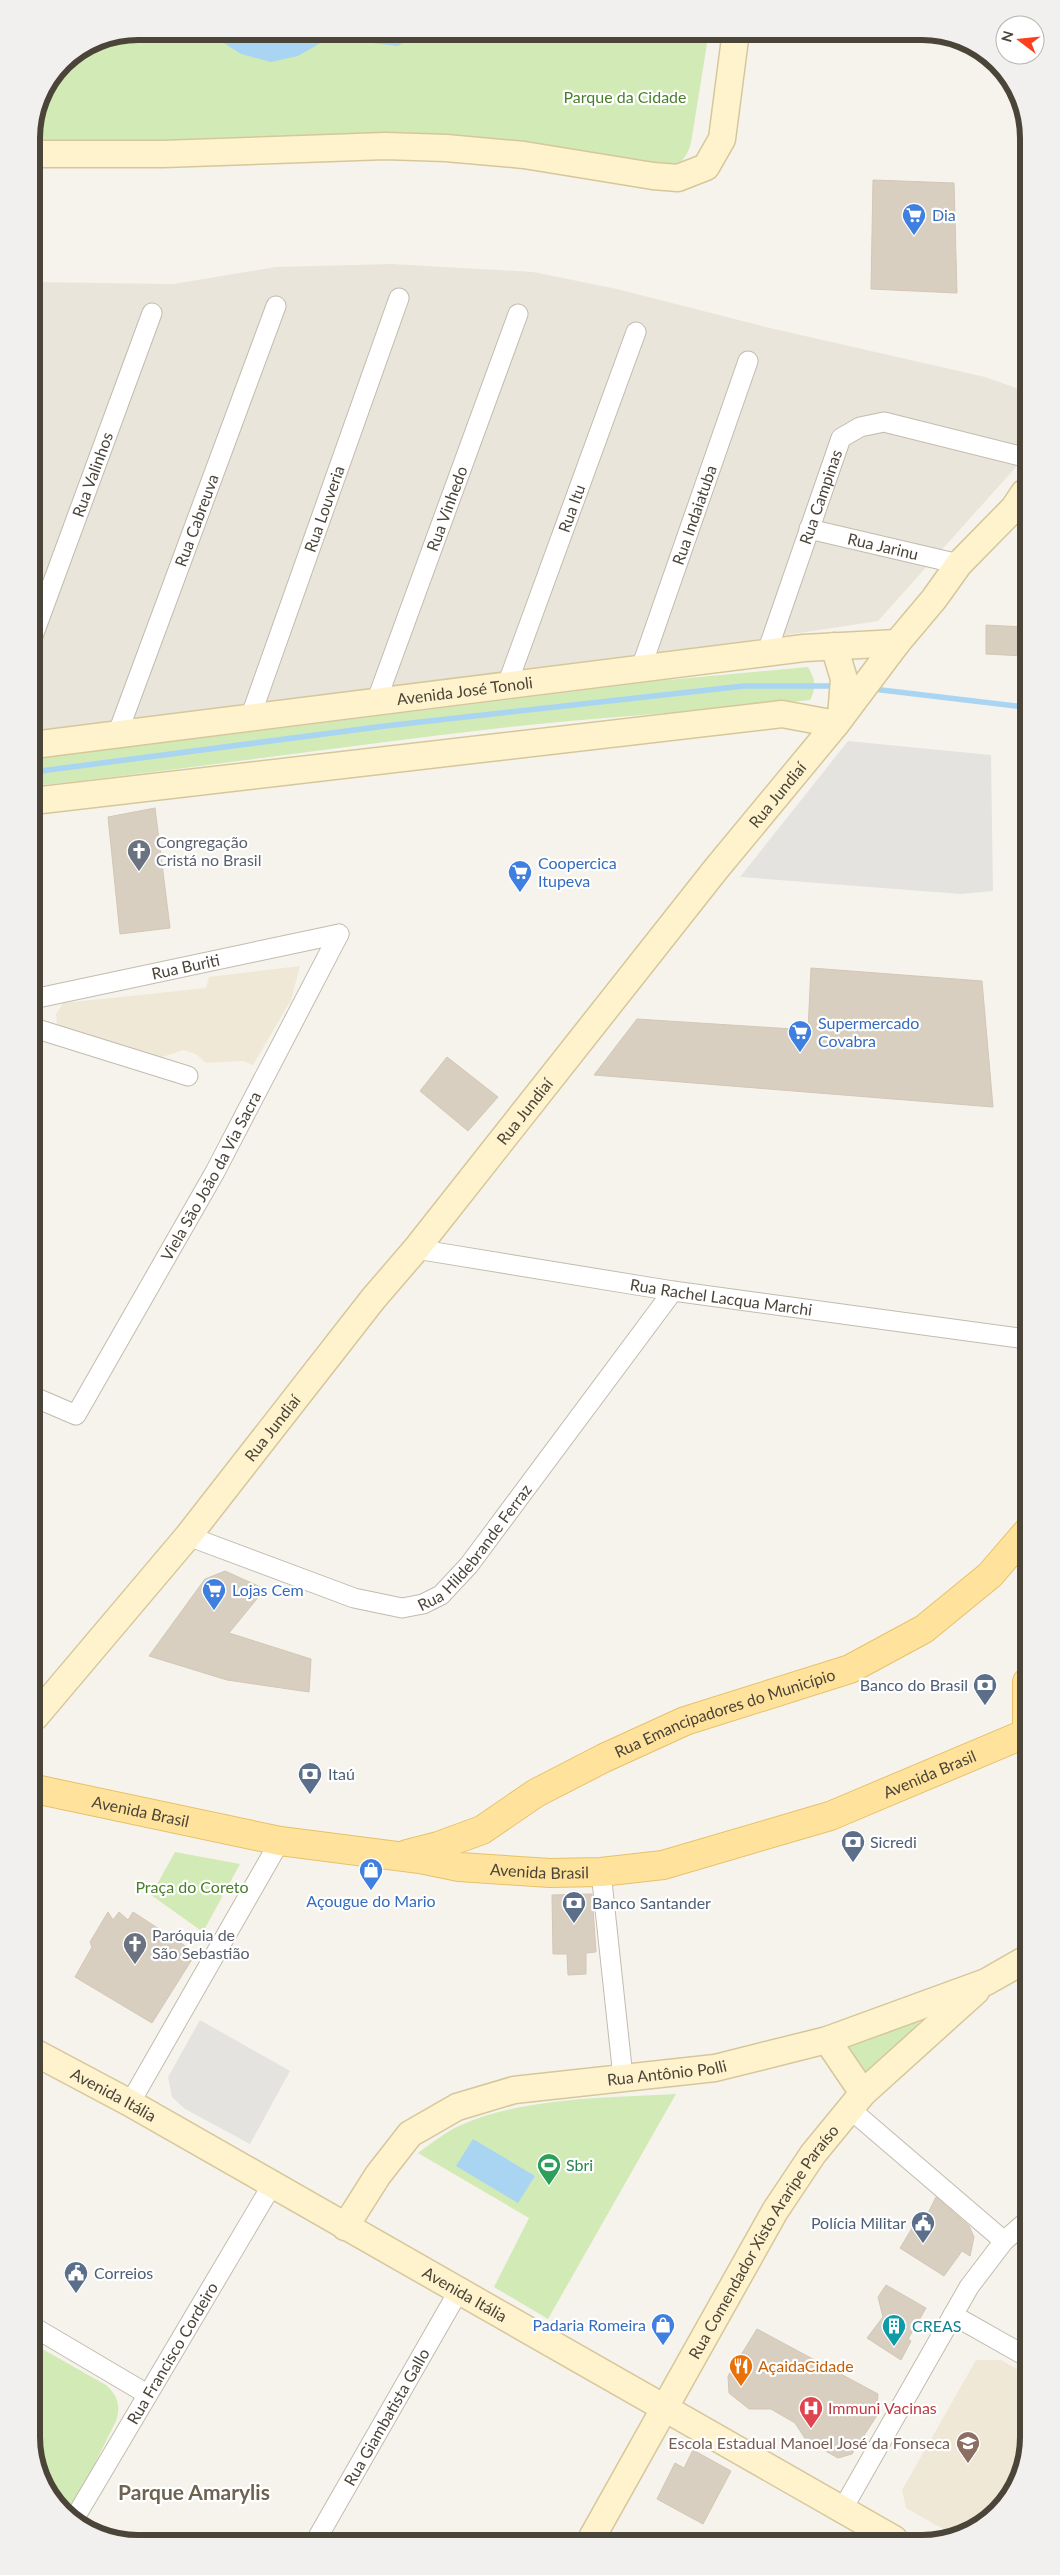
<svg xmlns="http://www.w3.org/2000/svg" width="1060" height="2575" font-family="Lato,sans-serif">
	<rect width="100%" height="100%" fill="#f6f3ec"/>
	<!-- residential -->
	<path fill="#eae5da" d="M392,264l141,8 84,17 153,39 215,49 39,14v67l-146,163 -427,65 -418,47 -1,-451 141,2 103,-17z"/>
	<!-- education -->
	<path fill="#efe8d6" d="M300,966l-9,34 -38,65 -10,-4 -37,2 -10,-9 -13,-4 -21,7 -105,-31 -1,-12 7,-11 143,-15 3,-11z
		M976,2360h25l28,16v61l-22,65 -50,35 -51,-29 -4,-18z"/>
	<!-- green -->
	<path fill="#d2eab5" d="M138,31h571l-18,112c-7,24 -16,22 -38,25l-212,-34 -394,13 -16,-8c0,-43 28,-80 65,-99 12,-6 29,-6 42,-9z
		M808,667c7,12 9,20 2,33 -100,11 -201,16 -301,27 -159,18 -317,42 -476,59v-27l624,-78z
		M175,1852l65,12 -37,68 -52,-37z
		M920,2021l-53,60 -24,-33z
		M676,2094l-128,225 -54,-32 35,-69 -111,-65c13,-9 27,-21 41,-27 64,-29 148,-28 217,-32z
		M37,2346l69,39c12,11 15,21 10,36l-47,95 -32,-45z"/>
	<!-- parking -->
	<path fill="#e5e3e0" d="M848,741l143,14 2,136 -32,3 -221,-17z
		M200,2020l90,51 -40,73 -65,-35 -13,-12 -4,-20z"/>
	<!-- water -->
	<path fill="#a9d4f2" d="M205,31h217l-24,15 -69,-8 -31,18 -27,6 -30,-8z
		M473,2139l62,37 -17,27 -62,-37z"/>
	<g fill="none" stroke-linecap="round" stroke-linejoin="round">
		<!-- stream -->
		<path stroke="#a9d4f2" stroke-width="5.5" d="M873,689l152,18
			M33,772l352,-46 359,-40h92"/>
	</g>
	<!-- building -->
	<path fill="#d8cfc1" stroke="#d3c7b4" d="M873,180l81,3 3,110 -86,-4z
		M986,625l38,2v29l-38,-2z
		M155,808l15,120 -50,6 -12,-117z
		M811,968l171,13 11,126 -399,-32 43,-56 171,11z
		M447,1057l51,40 -30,34 -48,-40z
		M225,1571l40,18 -36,44 82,26 -2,33 -82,-12 -78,-24 56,-77z
		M592,1894l4,58 -10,1v21l-18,1 -1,-21h-14l-1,-59z
		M108,1912l5,8 6,-8 9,8 5,-8 63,41 -44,70 -77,-46 17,-30 -2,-5z
		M936,2197l33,29 5,11 -4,19 -8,-5 -18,25 -44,-28 20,-33 5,4z
		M886,2285l40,23 -18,31 3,2 -10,19 -34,-22 16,-21 -5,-20z
		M757,2329l121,65 -2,23 -24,37 -14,4 -32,-18 -11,-17 -24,-14h-22l-20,-16 -1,-17z
		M693,2450l38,21 -28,53 -46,-25 18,-36 9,5z"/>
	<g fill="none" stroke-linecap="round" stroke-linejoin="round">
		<!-- street casing -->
		<g stroke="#c2bbae" stroke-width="21">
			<g id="street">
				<path id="s1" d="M809,529l150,35"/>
				<path id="s2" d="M33,636l119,-323"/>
				<path id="s3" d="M767,652l74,-214 19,-11 24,-5 140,35"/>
				<path id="s4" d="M641,668l107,-307"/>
				<path id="s5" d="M507,685l129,-353"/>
				<path id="s6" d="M376,702l142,-388"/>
				<path id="s7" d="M250,718l149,-420"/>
				<path id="s8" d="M117,735l159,-429"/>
				<path id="s9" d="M33,999l306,-65"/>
				<path d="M34,1028l154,48"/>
				<path id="s10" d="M416,1249l257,42 353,48"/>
				<path id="s11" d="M34,1397l42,18 139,-243 124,-238"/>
				<path id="s12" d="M188,1536l166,62 48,10 21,-4 18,-9 28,-30 204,-274"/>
				<path d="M601,1872l22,205"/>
				<path d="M130,2103l150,-262"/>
				<path d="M850,2109l154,132"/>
				<path d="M953,2315l76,43"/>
				<path d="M37,2329l110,65"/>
				<path d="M842,2510l127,-223 35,-46 24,-21"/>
				<path id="s13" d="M73,2521l199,-336"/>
				<path id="s14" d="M315,2542l143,-250"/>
			</g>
		</g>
		<!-- secondary casing -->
		<g stroke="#d6c79b" stroke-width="29">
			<g id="secondary">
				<path d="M32,154h131l222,-8 61,2 78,7 129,21 25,2 28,-11 16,-28 14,-108"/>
				<path d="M834,646l10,33 -3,38"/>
				<path id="s15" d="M33,745l771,-97 93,-5"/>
				<path d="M33,801l749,-87 54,10"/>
				<path id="s16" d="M35,1717l153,-181 185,-237 43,-50 300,-380 120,-145 61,-81 37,-44 25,-35 55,-56 10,-15"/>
				<path d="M827,2040l36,53"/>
				<path id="s17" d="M36,2053l94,50 764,436"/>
				<path id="s18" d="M345,2227l33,-52 32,-41 47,-27 57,-17 201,-22 112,-28 159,-58 42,-24"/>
				<path id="s19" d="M590,2541l185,-330 38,-57 50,-61 113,-102"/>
			</g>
		</g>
		<!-- primary casing -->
		<g stroke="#e6c16a" stroke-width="30">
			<g id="primary">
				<path d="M1027,1682v47"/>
				<path id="s20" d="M35,1789l245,52 140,18 39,8 91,6 51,-1 62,-7 167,-49 197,-83"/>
				<path id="s21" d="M407,1854l31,-8 44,-16 54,-37 68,-35 81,-37 165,-52 74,-40 66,-54 37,-43"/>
			</g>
		</g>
		<!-- street -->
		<use href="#street" stroke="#fff" stroke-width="19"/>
		<!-- secondary -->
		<use href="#secondary" stroke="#fff3cd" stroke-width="26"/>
		<!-- primary -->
		<use href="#primary" stroke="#ffe39c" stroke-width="28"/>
	</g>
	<!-- icons -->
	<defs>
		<g id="supermarket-pin" transform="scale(1.25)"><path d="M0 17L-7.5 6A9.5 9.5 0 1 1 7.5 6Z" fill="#3f7fe0" stroke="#fff"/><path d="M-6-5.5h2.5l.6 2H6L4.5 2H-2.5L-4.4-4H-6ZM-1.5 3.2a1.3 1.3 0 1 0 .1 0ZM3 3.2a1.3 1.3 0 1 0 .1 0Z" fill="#fff"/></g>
		<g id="church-pin" transform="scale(1.25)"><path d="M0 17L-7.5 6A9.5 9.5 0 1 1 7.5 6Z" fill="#6b7280" stroke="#fff"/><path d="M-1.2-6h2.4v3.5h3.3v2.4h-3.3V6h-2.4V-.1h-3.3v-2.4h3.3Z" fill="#fff"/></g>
		<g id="bank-pin" transform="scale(1.25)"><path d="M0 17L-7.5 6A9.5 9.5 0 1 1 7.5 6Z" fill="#5c6f8a" stroke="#fff"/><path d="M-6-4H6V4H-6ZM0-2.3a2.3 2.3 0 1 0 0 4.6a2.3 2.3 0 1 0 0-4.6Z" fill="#fff"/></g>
		<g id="shop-pin" transform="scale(1.25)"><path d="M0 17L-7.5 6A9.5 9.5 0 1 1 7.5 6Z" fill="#3f7fe0" stroke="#fff"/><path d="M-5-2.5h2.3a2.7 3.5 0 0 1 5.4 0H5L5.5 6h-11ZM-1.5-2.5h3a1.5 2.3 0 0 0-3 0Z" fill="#fff"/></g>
		<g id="stadium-pin" transform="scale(1.25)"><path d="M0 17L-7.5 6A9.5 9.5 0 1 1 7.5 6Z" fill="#2e9e5b" stroke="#fff"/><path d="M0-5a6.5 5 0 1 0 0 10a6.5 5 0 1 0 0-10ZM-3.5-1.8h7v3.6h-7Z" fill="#fff"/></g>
		<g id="civic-pin" transform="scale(1.25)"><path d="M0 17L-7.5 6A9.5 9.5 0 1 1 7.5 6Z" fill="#5c6f8a" stroke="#fff"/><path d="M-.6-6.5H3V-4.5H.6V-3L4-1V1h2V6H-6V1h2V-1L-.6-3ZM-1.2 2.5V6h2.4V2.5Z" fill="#fff"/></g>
		<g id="building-pin" transform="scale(1.25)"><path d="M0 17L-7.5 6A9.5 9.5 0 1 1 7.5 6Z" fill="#0f9aa8" stroke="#fff"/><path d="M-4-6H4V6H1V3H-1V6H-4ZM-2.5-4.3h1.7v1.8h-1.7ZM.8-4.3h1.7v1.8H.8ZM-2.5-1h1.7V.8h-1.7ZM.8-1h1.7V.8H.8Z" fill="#fff"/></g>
		<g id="restaurant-pin" transform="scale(1.25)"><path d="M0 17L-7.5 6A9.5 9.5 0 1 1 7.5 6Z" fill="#e8710a" stroke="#fff"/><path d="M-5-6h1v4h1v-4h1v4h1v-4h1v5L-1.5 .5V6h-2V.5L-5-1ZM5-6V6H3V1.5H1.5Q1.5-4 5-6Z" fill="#fff"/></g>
		<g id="hospital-pin" transform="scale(1.25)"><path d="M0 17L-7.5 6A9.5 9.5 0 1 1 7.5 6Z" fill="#e0444e" stroke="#fff"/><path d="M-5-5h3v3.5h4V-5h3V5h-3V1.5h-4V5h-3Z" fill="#fff"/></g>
		<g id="school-pin" transform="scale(1.25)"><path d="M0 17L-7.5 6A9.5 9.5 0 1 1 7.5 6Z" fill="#8d6e63" stroke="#fff"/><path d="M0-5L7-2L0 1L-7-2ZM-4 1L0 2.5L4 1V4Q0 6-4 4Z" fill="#fff"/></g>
	</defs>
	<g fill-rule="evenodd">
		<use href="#supermarket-pin" x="914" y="215"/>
		<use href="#church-pin" x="139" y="851"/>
		<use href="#supermarket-pin" x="520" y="872"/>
		<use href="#supermarket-pin" x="800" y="1032"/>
		<use href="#supermarket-pin" x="214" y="1590"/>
		<use href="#bank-pin" x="985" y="1685"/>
		<use href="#bank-pin" x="310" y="1774"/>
		<use href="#bank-pin" x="853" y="1842"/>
		<use href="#shop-pin" x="371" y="1870"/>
		<use href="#bank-pin" x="574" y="1903"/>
		<use href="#church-pin" x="135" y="1944"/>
		<use href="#stadium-pin" x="549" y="2165"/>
		<use href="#civic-pin" x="923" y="2223"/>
		<use href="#civic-pin" x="76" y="2273"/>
		<use href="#shop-pin" x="663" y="2325"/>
		<use href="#building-pin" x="894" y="2326"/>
		<use href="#restaurant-pin" x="741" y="2366"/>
		<use href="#hospital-pin" x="811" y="2408"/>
		<use href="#school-pin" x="968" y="2443"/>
	</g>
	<g text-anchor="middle" stroke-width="4.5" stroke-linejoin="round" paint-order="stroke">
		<!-- park labels -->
		<g font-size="16" fill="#4a7f2a" stroke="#fff">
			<text x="625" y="103">Parque da Cidade</text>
			<text x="192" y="1893">Praça do Coreto</text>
		</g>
		<!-- shop labels -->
		<g font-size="16" fill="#366cbe" stroke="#fff" text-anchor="start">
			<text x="932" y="221">Dia</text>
			<text x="538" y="869">Coopercica<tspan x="538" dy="18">Itupeva</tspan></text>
			<text x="818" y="1029">Supermercado<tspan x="818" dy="18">Covabra</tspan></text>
			<text x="232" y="1596">Lojas Cem</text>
			<text x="371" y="1907" text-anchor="middle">Açougue do Mario</text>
			<text x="646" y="2331" text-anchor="end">Padaria Romeira</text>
		</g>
		<!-- street labels -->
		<g font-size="16" fill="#4b4439" stroke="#fff">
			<text dy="6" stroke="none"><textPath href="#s2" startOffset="172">Rua Valinhos</textPath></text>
			<text dy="6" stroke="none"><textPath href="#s3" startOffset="164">Rua Campinas</textPath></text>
			<text dy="6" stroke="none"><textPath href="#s7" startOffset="222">Rua Louveria</textPath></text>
			<text dy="6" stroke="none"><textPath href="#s6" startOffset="206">Rua Vinhedo</textPath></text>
			<text dy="6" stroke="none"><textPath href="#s5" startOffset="188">Rua Itu</textPath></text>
			<text dy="6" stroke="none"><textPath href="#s4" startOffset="162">Rua Indaiatuba</textPath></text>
			<text dy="6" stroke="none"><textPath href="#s8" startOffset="229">Rua Cabreuva</textPath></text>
			<text dy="6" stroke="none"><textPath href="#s1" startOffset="76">Rua Jarinu</textPath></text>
			<text dy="6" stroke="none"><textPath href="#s15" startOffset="435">Avenida José Tonoli</textPath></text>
			<text dy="6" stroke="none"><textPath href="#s16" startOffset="1184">Rua Jundiaí</textPath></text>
			<text dy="6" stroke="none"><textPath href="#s9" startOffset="156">Rua Buriti</textPath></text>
			<text dy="6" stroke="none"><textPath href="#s16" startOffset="779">Rua Jundiaí</textPath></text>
			<text dy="6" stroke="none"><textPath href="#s11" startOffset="320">Viela São João da Via Sacra</textPath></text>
			<text dy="6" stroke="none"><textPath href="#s10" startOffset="309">Rua Rachel Lacqua Marchi</textPath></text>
			<text dy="6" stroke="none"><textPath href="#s16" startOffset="374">Rua Jundiaí</textPath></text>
			<text dy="6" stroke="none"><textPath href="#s12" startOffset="325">Rua Hildebrande Ferraz</textPath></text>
			<text dy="6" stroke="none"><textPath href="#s21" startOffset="350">Rua Emancipadores do Município</textPath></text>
			<text dy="6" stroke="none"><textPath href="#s20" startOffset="918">Avenida Brasil</textPath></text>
			<text dy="6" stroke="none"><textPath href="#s20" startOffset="108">Avenida Brasil</textPath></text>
			<text dy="6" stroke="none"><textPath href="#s20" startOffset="512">Avenida Brasil</textPath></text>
			<text dy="6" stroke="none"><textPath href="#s18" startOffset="381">Rua Antônio Polli</textPath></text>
			<text dy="6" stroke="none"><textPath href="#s17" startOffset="88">Avenida Itália</textPath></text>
			<text dy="6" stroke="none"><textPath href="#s19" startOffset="346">Rua Comendador Xisto Araripe Paraíso</textPath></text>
			<text dy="6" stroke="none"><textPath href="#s17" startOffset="492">Avenida Itália</textPath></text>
			<text dy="6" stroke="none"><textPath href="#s13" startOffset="195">Rua Francisco Cordeiro</textPath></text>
			<text dy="6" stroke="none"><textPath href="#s14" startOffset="144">Rua Giambatista Gallo</textPath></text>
		</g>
		<!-- worship labels -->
		<g font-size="16" fill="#5b616d" stroke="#fff" text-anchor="start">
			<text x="156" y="848">Congregação<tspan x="156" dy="18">Cristá no Brasil</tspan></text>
			<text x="152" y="1941">Paróquia de<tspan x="152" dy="18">São Sebastião</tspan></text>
		</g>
		<!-- service labels -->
		<g font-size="16" fill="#4e5e75" stroke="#fff" text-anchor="start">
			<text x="968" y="1691" text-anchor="end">Banco do Brasil</text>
			<text x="328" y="1780">Itaú</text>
			<text x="870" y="1848">Sicredi</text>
			<text x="592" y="1909">Banco Santander</text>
			<text x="906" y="2229" text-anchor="end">Polícia Militar</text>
			<text x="94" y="2279">Correios</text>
		</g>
		<!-- leisure labels -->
		<g font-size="16" fill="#27864d" stroke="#fff" text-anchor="start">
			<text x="566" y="2171">Sbri</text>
		</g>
		<!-- culture labels -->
		<g font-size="16" fill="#0d838f" stroke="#fff" text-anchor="start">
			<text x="912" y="2332">CREAS</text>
		</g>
		<!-- food labels -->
		<g font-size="16" fill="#c56008" stroke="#fff" text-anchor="start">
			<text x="758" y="2372">AçaidaCidade</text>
		</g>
		<!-- health labels -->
		<g font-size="16" fill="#be3a42" stroke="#fff" text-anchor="start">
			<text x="828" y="2414">Immuni Vacinas</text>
		</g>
		<!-- education labels -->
		<g font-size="16" fill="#785e54" stroke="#fff" text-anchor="end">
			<text x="950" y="2449">Escola Estadual Manoel José da Fonseca</text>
		</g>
		<!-- district labels -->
		<g font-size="21" font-weight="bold" fill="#6e6250" stroke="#fff">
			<text x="194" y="2500">Parque Amarylis</text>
		</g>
	</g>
	<!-- crop -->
	<path d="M0 0H1060V2575H0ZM138 40H922A98 98 0 0 1 1020 138V2437A98 98 0 0 1 922 2535H138A98 98 0 0 1 40 2437V138A98 98 0 0 1 138 40Z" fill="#f1f0ef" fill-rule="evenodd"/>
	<path fill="none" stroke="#4b4439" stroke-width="6" d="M138 40H922A98 98 0 0 1 1020 138V2437A98 98 0 0 1 922 2535H138A98 98 0 0 1 40 2437V138A98 98 0 0 1 138 40Z"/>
	<!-- north arrow -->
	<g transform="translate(1020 40) rotate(286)"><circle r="24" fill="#ffffff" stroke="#b7b4b0"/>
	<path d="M0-4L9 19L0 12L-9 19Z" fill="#fc3f1d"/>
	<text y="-8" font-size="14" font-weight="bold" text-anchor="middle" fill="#4b4439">N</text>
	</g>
</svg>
